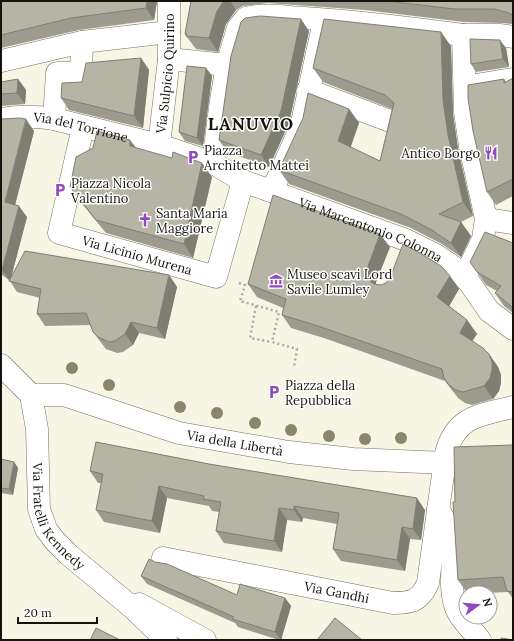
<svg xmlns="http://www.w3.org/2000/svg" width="514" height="641" font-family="Lora,serif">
	<rect width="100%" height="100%" fill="#f7f5e4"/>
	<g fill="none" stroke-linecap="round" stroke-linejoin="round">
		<!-- street casing -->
		<g stroke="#737062" stroke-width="23">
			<g id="street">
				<path d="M463,35h38l12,2"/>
				<path d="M169,59l58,6"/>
				<path d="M1,61l81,-19 87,-10"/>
				<path d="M476,85l37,-6"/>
				<path d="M308,90l82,31"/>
				<path id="s1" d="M1,119c18,-3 35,-3 53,0l105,26 54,18 30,18 163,59 30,15 22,15 11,12 20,29 24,18"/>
				<path d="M54,119l3,-46h24l1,-31"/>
				<path id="s2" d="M83,127l-24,106 157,44 27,-96"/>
				<path id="s3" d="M159,145l10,-86v-58"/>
				<path d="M213,163l8,-63 6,-35 11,-37 8,-10c19,-5 39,-1 58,0 53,3 106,10 159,17l2,77 5,34 16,73 -3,20 -18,37"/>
				<path d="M272,191l29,-64 23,-106"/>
				<path d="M486,219l27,4"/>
				<path id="s4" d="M1,365l30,30 6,34 2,80 7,20 9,12 14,14 65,54 32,31"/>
				<path id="s5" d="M31,395h33l115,38 110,19 64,7 92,4"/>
				<path d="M438,509c7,11 13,22 14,34 3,22 -4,43 4,65 5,13 16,21 24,32"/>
				<path id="s6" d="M163,558l230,45c19,0 27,-2 35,-20l18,-130c10,-37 34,-38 67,-46"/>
				<path d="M139,604l66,36"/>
			</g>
		</g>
		<!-- path -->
		<path stroke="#adab9e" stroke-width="2.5" stroke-dasharray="2 3" stroke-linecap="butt" d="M239,283l6,2 -5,16 39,11 -7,30 25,7 -3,18
			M256,306l-6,32 22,4"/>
		<!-- street -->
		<use href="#street" stroke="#fff" stroke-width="22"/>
	</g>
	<!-- trees -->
	<g fill="#8a866c">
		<circle cx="72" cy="368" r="6"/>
		<circle cx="109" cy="385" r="6"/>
		<circle cx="180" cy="407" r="6"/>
		<circle cx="217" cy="413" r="6"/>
		<circle cx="255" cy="423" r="6"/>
		<circle cx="291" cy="430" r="6"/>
		<circle cx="329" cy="436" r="6"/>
		<circle cx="401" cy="438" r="6"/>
		<circle cx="365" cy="439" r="6"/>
	</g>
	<!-- wall -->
	<path fill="#9d9b8d" d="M1,1h156l-3,19 -75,10 -78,18z
		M191,1h322v23l-10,-1 -39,-1 -99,-12 -97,-7 -25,3 -7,4 -10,14 -8,28 -22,-3 -10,-13 -1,-2z
		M309,31l-20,92 -20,44 -42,-15 -8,-12z
		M451,46l2,68 5,35 15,67 -12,6 10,14 -10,21 -19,-13 -31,-16 -122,-44 -10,-14 70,-61 10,14 -9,24 30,14 12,-52 -69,-27 -10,-14z
		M506,48l3,19 -33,5 -5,-8z
		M141,58l8,12 -6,58 -74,-18 -8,-12 21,-16z
		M206,68l6,8 -9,70 -18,-5 -6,-9z
		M513,78v118l-17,9 -9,-13 17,-113 2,3z
		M18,79l8,11 -1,14 -24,2v-12z
		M1,119l33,12 -19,74 12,12 -16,61 158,-3 8,12 -12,52 -26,-6 -6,12 -10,7 -6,1 -11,-4 -13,-17 -2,-7 -46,1 -8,-12 3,-16 -23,-6 -7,-11 -9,-7z
		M136,148l76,29 -19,81 -87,-25 -27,-33 -9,-13z
		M513,243v70l-9,-7 -9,-13 2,-2 -11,-6 -16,-23z
		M390,247l-14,35v3h5l69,-9 9,13 -10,17 18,14 10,14 -5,7 17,13 9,13 3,8v8l-2,8 -6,8 -21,6 -7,-2 -7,-5 -13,-17 -121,-43 -33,-10 -9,-13 1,-7 -26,-11 -9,-13z
		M513,445v154l-5,-7 -23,1h-18l-9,-13 -3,-78z
		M1,459l13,3 4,6 -5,27 -12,-2z
		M90,471l335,39 -4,30 -11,-1 -5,32 -64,-10 -8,-12 4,-25 -34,-6 -1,4 -15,-2 -5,32 -58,-9 -8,-12 3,-19 -7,-1 -3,-5 -42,-8 -7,35 -56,-11 -8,-12 5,-27h-3z
		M155,562l82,33 48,3 6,8 -10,34h-2l-41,-13 -3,-4 -88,-39 -6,-8z"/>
	<!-- shaded-wall -->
	<path fill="#7f7e73" d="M147,1h10l-3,19 -8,-12z
		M224,1h6l6,9 -10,14 -8,28 -9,-14 8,-27z
		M301,19l8,12 -20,92 -20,44 -8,-12z
		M441,32l10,14 2,68 5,35 15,67 -10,-14 -15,-67 -5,-35z
		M500,40l6,8 3,19 -6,-8z
		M141,58l8,12 -6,58 -9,-12z
		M206,68l6,8 -9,70 -6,-8z
		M18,79l8,11 -1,14 -8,-11z
		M349,109l10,14 -11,32 -10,-14z
		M26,119l8,12 -21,82 -8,-11z
		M130,140l10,13 -10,-7z
		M202,163l10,14 -19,81 -9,-14z
		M19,206l8,11 -17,64 -8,-11z
		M461,222l10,14 -10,21 -10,-14z
		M380,234l10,13 -14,35v5l-7,-7 -3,-6 1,-5z
		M169,275l8,12 -12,52 -8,-11z
		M450,276l9,13 -12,21 -10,-13z
		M467,320l10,14 -8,12 -9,-13z
		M131,322l8,11 -6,12 -8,-11z
		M489,354l9,13 3,8v8l-2,8 -6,8 -9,-13z
		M14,462l4,6 -5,27 -4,-6z
		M159,486l8,12 -7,35 -8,-12z
		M417,498l8,12 -4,30 -8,-11z
		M294,506l9,12 -1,4 -8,-12z
		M279,508l8,12 -5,32 -8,-11z
		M402,527l8,12 -5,32 -8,-11z
		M285,598l6,8 -10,34 -6,-8z"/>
	<!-- building -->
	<path fill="#b6b4a4" stroke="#7f7e73" d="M1,1h146l-1,7 -75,10 -70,17z
		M191,1h33l-7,10 -8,27 -23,-2 1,-2h-2z
		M386,1h127v16l-2,-3 -5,-2 -12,-3h-39z
		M260,16l41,3 -20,92 -20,44 -42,-15 12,-84 10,-34 4,-4z
		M324,19l117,13 2,68 5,35 15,67 -24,12 22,8 -10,21 -19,-13 -31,-16 -122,-44 24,-52 5,-25 41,16 -11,32 42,20 14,-58 -9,-8 -72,-27z
		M470,39l30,1 3,19 -32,5z
		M141,58l-7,58 -73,-18 1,-15 20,-1 4,-19z
		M187,66l19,2 -9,70 -18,-6z
		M513,78v101l-26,13 -14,-61 -5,-33v-13l36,-6v4z
		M18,79l-1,14 -16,1v-12z
		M20,118l6,1 -21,83 14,4 -17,64 -1,-1v-150z
		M97,131l33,9v6l42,12 1,-6 29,11 -18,81 -88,-24 -26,-33 6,-30 17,-9z
		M273,195l107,39 -13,35 -1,5 3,6 5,4 7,1 5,-2 4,-5 13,-34 17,9 21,13 9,10 -13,21 30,23 -7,13 23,15 6,6 3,8v8l-2,8 -6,8 -21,6 -7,-2 -7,-5 -5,-7 -2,-9 -127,-44 -33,-10 4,-16 -38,-15z
		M485,232l28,11v66l-2,-3 -16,-13 6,-7 -24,-14 -7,-10z
		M25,251l144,24 -12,53 -26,-6 -6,12 -10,7 -6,1 -11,-5 -5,-5 -7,-19 -49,1 4,-25 -32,-8z
		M96,442l113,22 208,34 -4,31 -11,-2 -5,33 -64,-11 6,-36 -45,-7v4l-15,-2 -5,33 -58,-10 5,-29 -18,-3 1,-3 -45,-10 -7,35 -56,-11 7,-36 -13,-3z
		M513,445v147l-6,-1 -4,-14 -45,3 -5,-78h2l-1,-55z
		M1,459l13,3 -5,27 -8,-1z
		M149,559l6,3 12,2 70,31 3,-11 45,14 -10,34 -43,-13 2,-2 -93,-41z
		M335,618l27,22h-45z
		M96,628l24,12h-30z
		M501,638l12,2h-12z"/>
	<!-- icons -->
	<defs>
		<g id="restaurant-bare" transform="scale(1.08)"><path d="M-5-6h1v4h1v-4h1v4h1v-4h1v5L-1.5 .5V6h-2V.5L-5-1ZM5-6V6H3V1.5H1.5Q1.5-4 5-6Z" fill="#914abe" stroke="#fff" stroke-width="2.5" paint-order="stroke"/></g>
		<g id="parking-bare" transform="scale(1.08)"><path d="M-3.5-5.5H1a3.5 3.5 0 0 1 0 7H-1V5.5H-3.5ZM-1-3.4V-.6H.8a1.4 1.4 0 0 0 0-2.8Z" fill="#914abe" stroke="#fff" stroke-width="2.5" paint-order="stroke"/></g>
		<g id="church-bare" transform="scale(1.08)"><path d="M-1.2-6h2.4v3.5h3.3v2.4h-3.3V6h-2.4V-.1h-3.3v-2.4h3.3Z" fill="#914abe" stroke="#fff" stroke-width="2.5" paint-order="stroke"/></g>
		<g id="museum-bare" transform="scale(1.08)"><path d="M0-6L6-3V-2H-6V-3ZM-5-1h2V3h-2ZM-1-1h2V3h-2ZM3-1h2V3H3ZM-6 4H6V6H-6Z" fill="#914abe" stroke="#fff" stroke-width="2.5" paint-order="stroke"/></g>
	</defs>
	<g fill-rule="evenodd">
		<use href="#restaurant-bare" x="491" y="153"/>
		<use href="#parking-bare" x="193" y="157"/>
		<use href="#parking-bare" x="60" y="190"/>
		<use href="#church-bare" x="145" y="220"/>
		<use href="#museum-bare" x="276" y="281"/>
		<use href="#parking-bare" x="274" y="392"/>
	</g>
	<g text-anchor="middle" stroke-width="3" stroke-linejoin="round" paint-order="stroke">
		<!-- street labels -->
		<g font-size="13" fill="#14130e" stroke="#fff">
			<text dy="5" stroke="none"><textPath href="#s3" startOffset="72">Via Sulpicio Quirino</textPath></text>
			<text dy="5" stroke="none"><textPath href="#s1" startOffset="81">Via del Torrione</textPath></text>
			<text dy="5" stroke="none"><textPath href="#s1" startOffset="390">Via Marcantonio Colonna</textPath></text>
			<text dy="5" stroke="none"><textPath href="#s2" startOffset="190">Via Licinio Murena</textPath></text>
			<text dy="5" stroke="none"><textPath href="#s5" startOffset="211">Via della Libertà</textPath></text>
			<text dy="5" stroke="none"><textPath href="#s4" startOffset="171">Via Fratelli Kennedy</textPath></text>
			<text dy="5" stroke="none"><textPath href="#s6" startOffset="177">Via Gandhi</textPath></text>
		</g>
		<!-- poi labels -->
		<g font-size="13" fill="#14130e" stroke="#fff" text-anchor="start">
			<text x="204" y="155">Piazza<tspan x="204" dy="15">Architetto Mattei</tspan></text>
			<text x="480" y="158" text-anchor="end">Antico Borgo</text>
			<text x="71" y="188">Piazza Nicola<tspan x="71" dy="15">Valentino</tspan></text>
			<text x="156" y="218">Santa Maria<tspan x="156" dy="15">Maggiore</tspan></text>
			<text x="287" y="279">Museo scavi Lord<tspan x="287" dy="15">Savile Lumley</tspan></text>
			<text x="285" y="390">Piazza della<tspan x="285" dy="15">Repubblica</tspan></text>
		</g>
		<!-- district labels -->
		<g font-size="17" font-weight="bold" letter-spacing="1" fill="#14130e" stroke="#fff">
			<text x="251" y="130">LANUVIO</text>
		</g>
	</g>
	<!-- border -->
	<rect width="514" height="641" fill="none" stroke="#14130e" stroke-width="4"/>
	<!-- north arrow -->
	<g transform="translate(478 605) rotate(74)"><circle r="19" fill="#ffffff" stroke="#a1a19f"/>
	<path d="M0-3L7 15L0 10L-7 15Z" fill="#914abe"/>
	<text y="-6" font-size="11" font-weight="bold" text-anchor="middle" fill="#14130e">N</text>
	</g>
	<!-- scale -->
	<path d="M18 617v6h79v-6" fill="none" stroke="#14130e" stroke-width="2"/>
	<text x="24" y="617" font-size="12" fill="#14130e" stroke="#ffffff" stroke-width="3" paint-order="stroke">20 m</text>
</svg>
